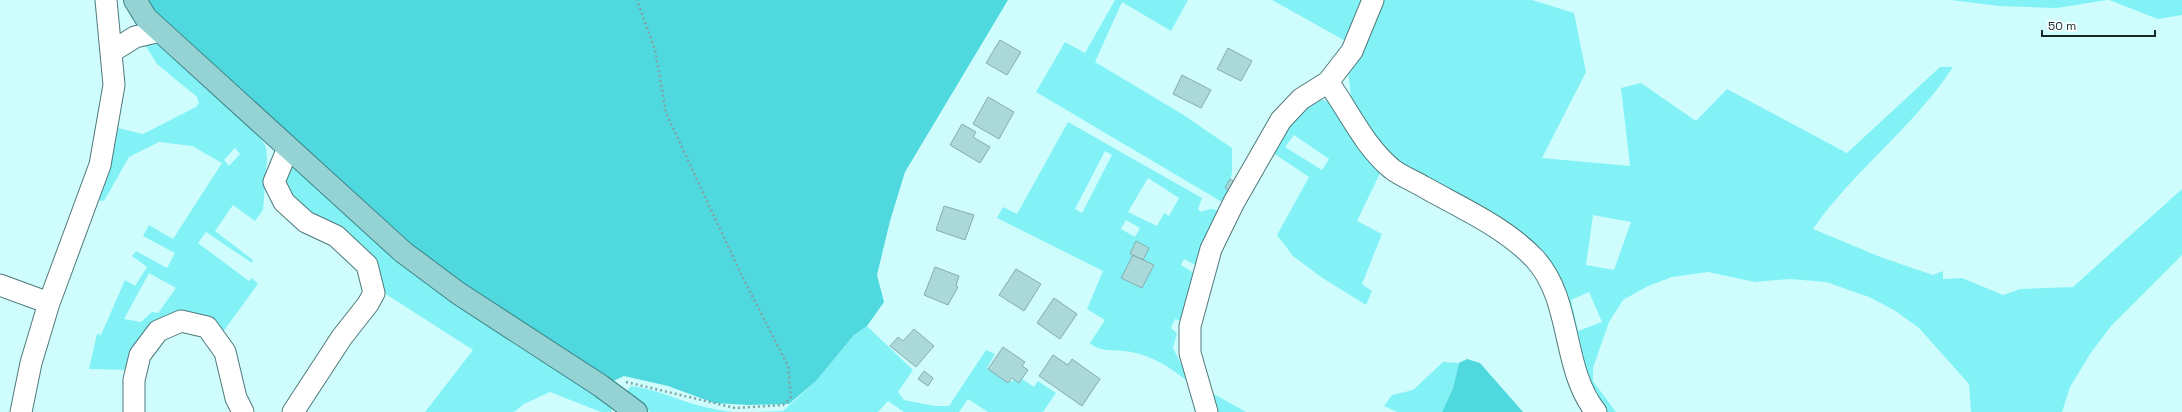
<svg xmlns="http://www.w3.org/2000/svg" width="2182" height="412" font-family="'Space Grotesk',sans-serif">
	<rect width="100%" height="100%" fill="#cffdfe"/>
	<!-- green -->
	<path fill="#83f2f6" fill-rule="evenodd" d="M1115,0h73l-17,31 -49,-29 -27,60 87,52 50,34v25l-3,13 7,5 -14,11 -186,-110 29,-50 20,11z
		M1272,0h95l-18,43z
		M1378,0h154l42,13 12,59 -44,86 88,8 -9,-78 20,-5 55,38 31,-32 120,64 93,-86h13c-39,60 -99,103 -140,162l70,29 50,17 10,-4v8l19,-1 41,17 17,-6 53,-2 109,-98v66l-71,71 -21,28 -20,33 -8,25h-91l-2,-28 -50,-56 -25,-18 -25,-13 -43,-15 -36,-3 -35,3 -47,-10 -36,5 -24,9 -25,14 -14,22 -16,46v13l23,31h-9l-20,-32 -30,-99 -160,-116 -45,-61 -4,-32zM1593,215l38,7 -17,48 -28,-5zM1589,292l13,30 -24,9 -7,-31z
		M1951,0h156l-50,8 -59,-2z
		M2109,0h73v15l-24,4z
		M144,43h9l9,3 97,89 7,12 1,11 -4,52 -8,11 -22,-16 -18,26 38,29 -1,3 -46,-31 -8,11 51,38 3,-3 6,6 -38,52 -33,-18 -56,52 -42,-1 8,-35 4,1 24,-55 10,6 12,-19 -15,-11 4,-5 31,17 8,-15 -32,-17 6,-11 24,14 49,-76 -30,-17 -33,-4 -30,15 -25,44 -7,-1 13,-37 8,-35 25,6 53,-27 3,-4 -2,-6 -40,-33zM235,148l5,6 -11,12 -5,-6zM149,273l27,15 -18,25 -6,-1 -11,10 -17,-3z
		M1319,99l15,4 49,64 -26,54 25,13 -20,50 10,7 -6,14 -45,-28 -28,-21 -16,-21 32,-58 -40,-27 26,-36zM1294,135l35,24 -7,11 -37,-23z
		M1068,122l134,76 -4,11 3,3c10,-4 14,-5 21,3l-23,52 -15,-8 -3,6 16,10 -14,46 -8,-2 -4,9 6,5 -4,15 15,30 -2,2c-18,-14 -32,-23 -55,-28 -13,-3 -31,1 -41,-9l15,-23 -18,-11 16,-38 -106,-53 6,-11 14,7zM1105,151l7,4 -30,58 -7,-4zM1148,178l31,20 -10,18 -5,-3 -7,13 -29,-14zM1126,220l14,8 -5,9 -14,-8z
		M287,166h5l58,51 263,189 -2,6h-10l-51,-20 -26,12 -10,8h-89l48,-62 -92,-59 -73,-74 -23,-31z
		M867,326l46,44 -15,22 6,8 31,6h14l37,-56 9,4 -8,14 25,14 4,-7 18,12 4,-6 18,12 -13,19h-55l-20,-13 -9,13h-55l-16,-11 -10,11h-125l30,-1 33,-30 38,-46z
		M1443,362l16,1 -6,25 -11,24h-45l-13,-6 8,-11 21,-5z
		M631,386c18,2 33,8 50,14 17,6 34,10 52,12h-83l-25,-19z
		M1205,389l41,23h-33z"/>
	<!-- forest -->
	<path fill="#4fd8dd" d="M148,0h860l-103,172 -15,49 -13,54 7,27 -17,24 -13,9 -38,46 -27,23 -41,1 -34,-2 -46,-17 -44,-10 -13,6 -116,-73 -79,-58 -259,-236z
		M1467,359l13,4 43,49h-81l11,-24 6,-25z"/>
	<!-- building -->
	<path fill="#abd8d9" stroke="#83aeb0" d="M1000,40l21,12 -14,23 -21,-12z
		M1228,48l24,13 -11,20 -24,-12z
		M1182,75l29,15 -10,18 -28,-14z
		M988,97l26,15 -15,27 -26,-15z
		M962,124l14,8 -3,5 17,10 -10,16 -30,-18z
		M1230,179l7,4 -5,9 -7,-4z
		M944,206l30,9 -9,25 -29,-10z
		M1136,241l13,7 -6,12 -13,-6z
		M1133,255l21,10 -12,23 -21,-10z
		M935,267l24,9 -3,10 2,1 -10,18 -24,-10z
		M1016,269l25,15 -17,27 -25,-16z
		M1054,298l23,16 -17,25 -23,-16z
		M914,329l20,17 -18,21 -26,-21 8,-9 5,4z
		M1003,347l22,15 -3,4 6,4 -9,13 -7,-5 -4,5 -20,-14z
		M1053,355l15,10 4,-6 28,20 -18,27 -43,-30z
		M924,371l9,7 -5,8 -10,-7z"/>
	<g fill="none" stroke-linecap="round" stroke-linejoin="round">
		<!-- minor casing -->
		<g stroke="#4f797a" stroke-width="23">
			<path id="minor" d="M111,52l24,-15 25,-6
				M1328,82c21,29 36,64 64,87 9,7 22,12 32,18 37,21 81,40 111,72 38,42 26,109 61,153
				M288,148l-14,34 10,20 22,20 30,14 31,29 7,28 -6,11 -26,33 -49,75
				M0,285l49,18
				M21,412l10,-49 18,-60 51,-138 14,-80 -8,-85
				M134,412v-32l6,-25 18,-24 23,-10 26,6 18,25 11,46 7,14
				M1207,412l-17,-59v-27l21,-77 23,-47 47,-82 20,-21 27,-17 24,-31 21,-51"/>
		</g>
		<!-- major casing -->
		<g stroke="#3b8385" stroke-width="24">
			<path id="major" d="M135,0l11,18 257,234 55,41 143,93 35,26"/>
		</g>
		<!-- path -->
		<path stroke="#81a3a4" stroke-width="2.5" stroke-dasharray="2 3" stroke-linecap="butt" d="M626,382l109,26 48,-3 8,-8 -3,-31 -47,-92 -75,-161 -11,-63 -18,-50"/>
		<!-- minor -->
		<use href="#minor" stroke="#fff" stroke-width="21"/>
		<!-- major -->
		<use href="#major" stroke="#95d2d4" stroke-width="22"/>
	</g>
	<!-- scale -->
	<path d="M2042 30v6h113v-6" fill="none" stroke="#162828" stroke-width="2"/>
	<text x="2048" y="30" font-size="12" fill="#162828" stroke="#ffffff" stroke-width="3" paint-order="stroke">50 m</text>
</svg>
